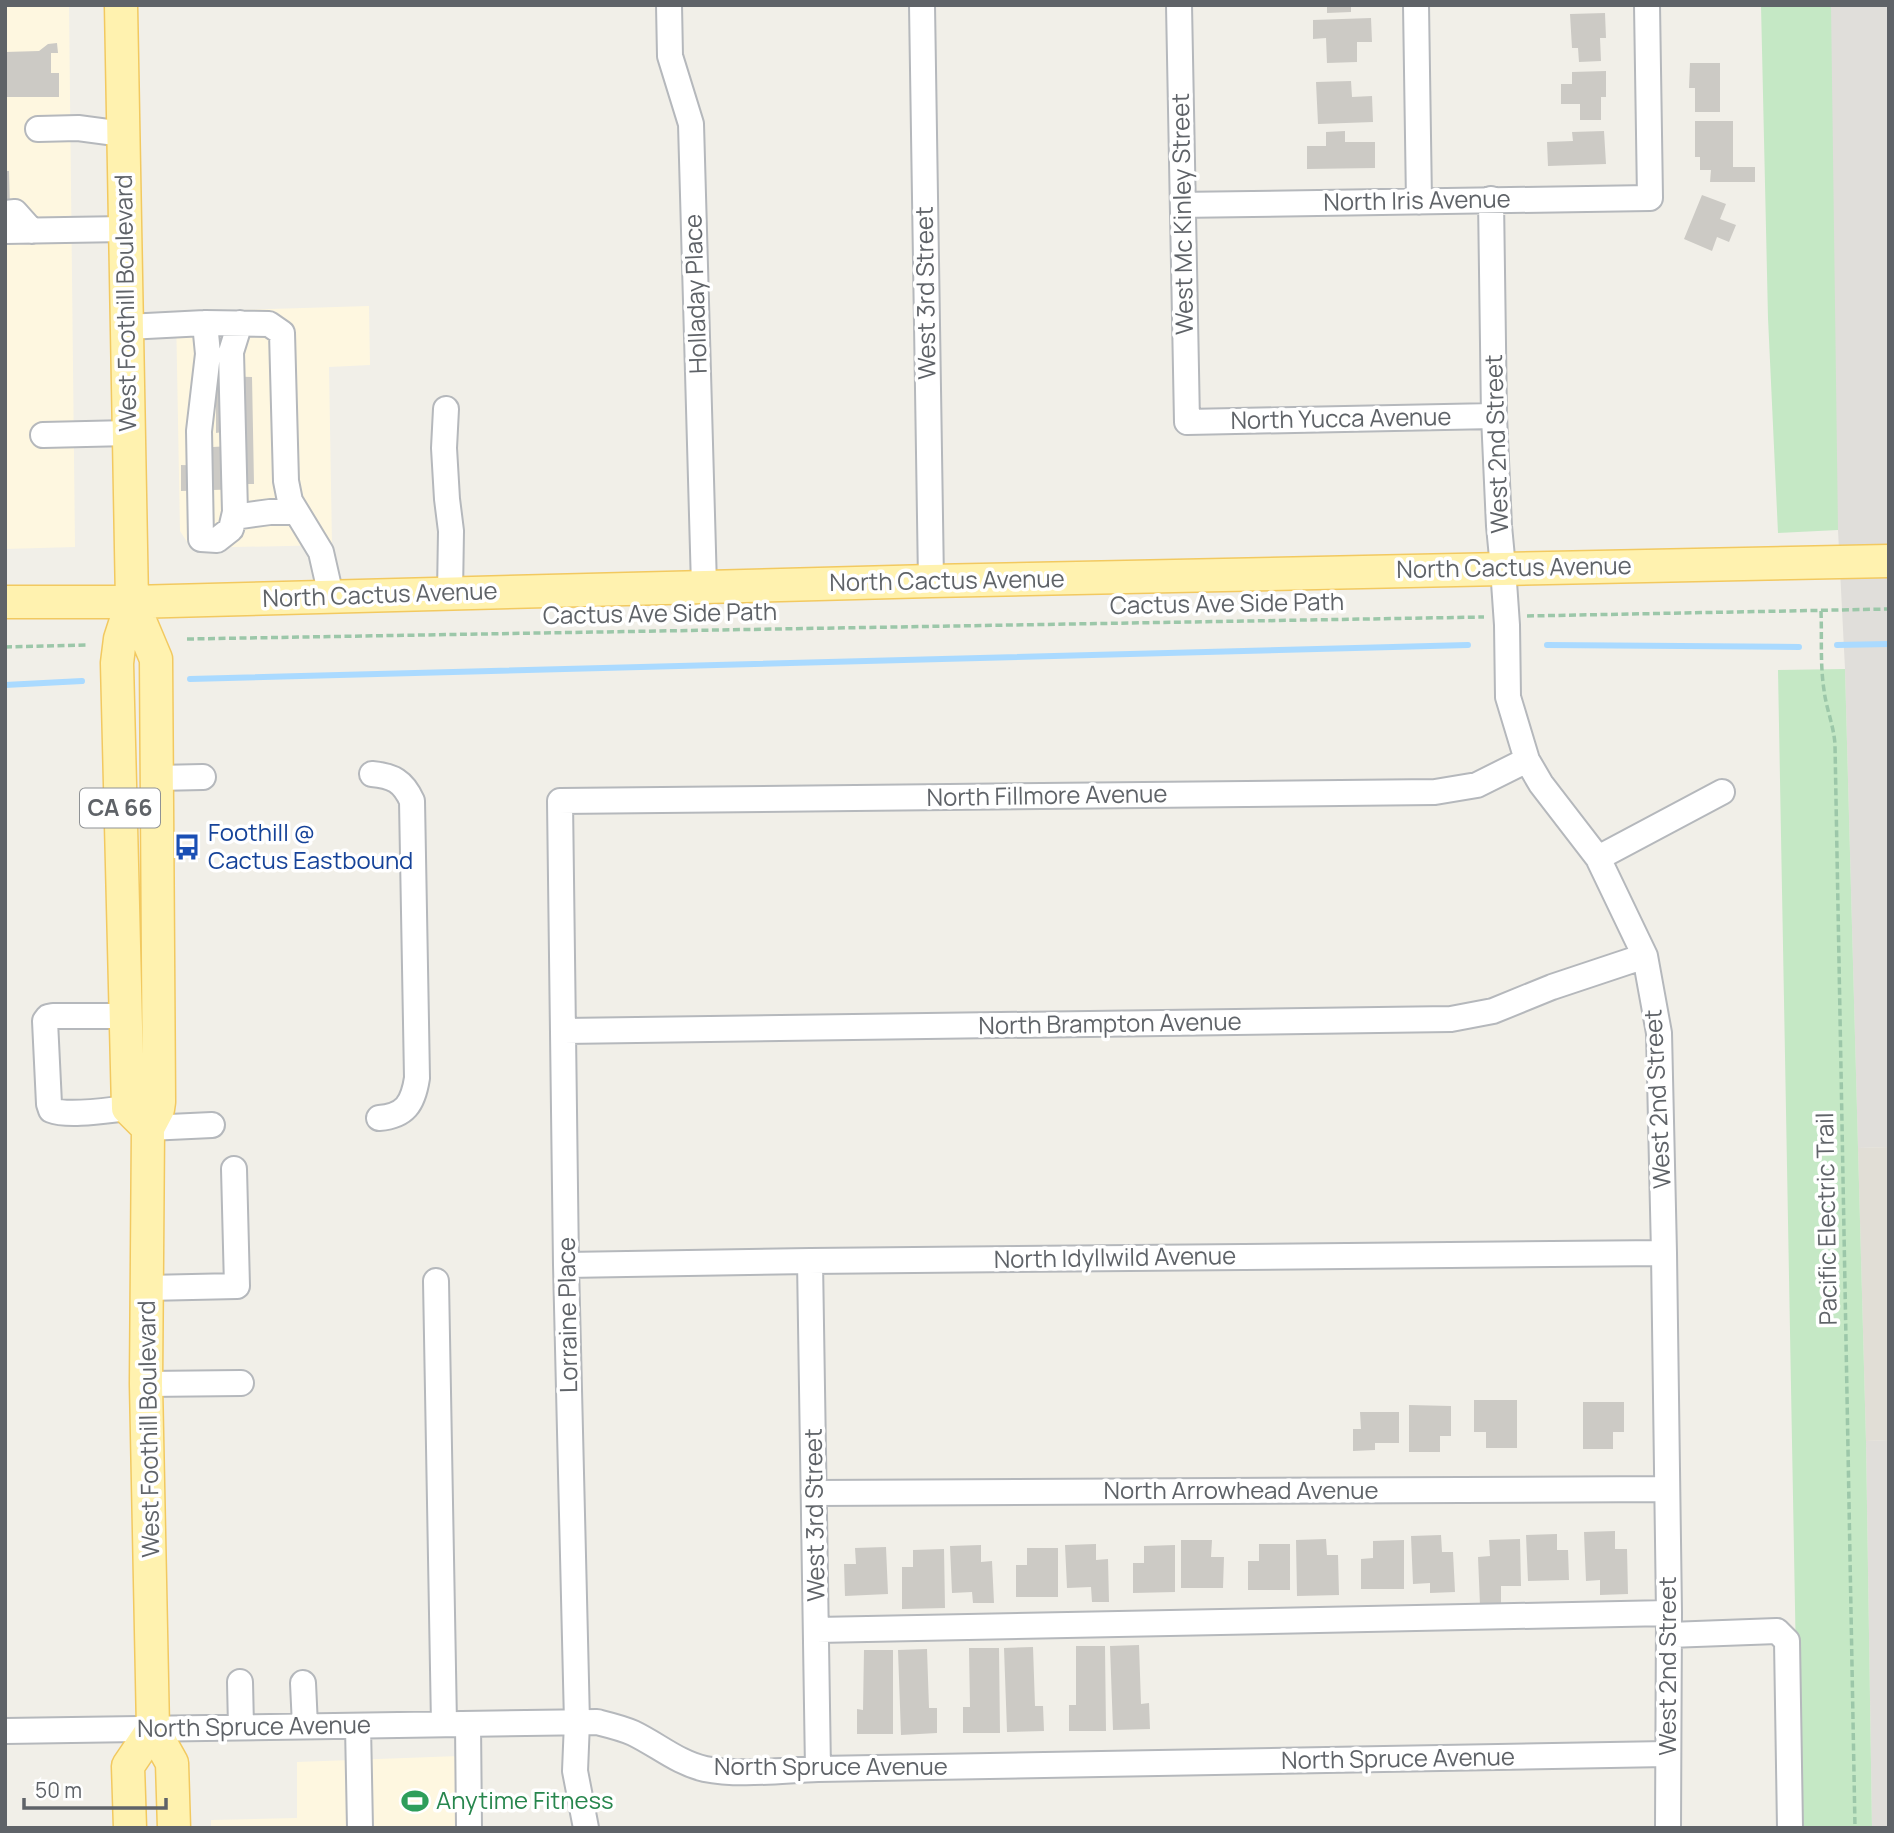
<svg xmlns="http://www.w3.org/2000/svg" width="1894" height="1833" font-family="Manrope,sans-serif">
	<rect width="100%" height="100%" fill="#f1efe8"/>
	<!-- commercial -->
	<path fill="#fef7e0" d="M5,5h64l6,542 -70,2z
		M369,306l1,59 -41,2 3,178 -141,3 -11,-17 -4,-219z
		M459,1756l1,72h-249v-8l86,-2v-56z"/>
	<!-- industrial -->
	<path fill="#e0deda" d="M1830,5h59v1142l-31,1 -13,-479 -7,-139 -3,-12z
		M1889,1440v388h-17l-6,-387z"/>
	<!-- education -->
	<path fill="#e1ded6" d="M1889,1147v293l-23,1 -8,-293z"/>
	<!-- green -->
	<path fill="#c5e8c5" d="M1761,5h70l7,525 -60,3 -10,-215z
		M1845,669l21,772 6,387h-73l-21,-1158z"/>
	<g fill="none" stroke-linecap="round" stroke-linejoin="round">
		<!-- stream -->
		<path stroke="#aadaff" stroke-width="6" d="M1547,645l252,2
			M1837,645l52,-1
			M190,679l1278,-34
			M5,685l77,-4"/>
	</g>
	<!-- building -->
	<path fill="#cccac5" d="M1327,5h24v7l-24,1z
		M1605,13l1,25h-6l1,23 -22,1 -1,-14h-6l-2,-34z
		M1371,18l1,24h-15v20l-30,1 -1,-25 -13,1v-19z
		M57,43l1,10h-7v20h8v24h-54v-45l34,-1 9,-7z
		M1690,63h30v49h-25v-24h-6z
		M1606,71v26h-5v23h-21v-16h-19v-20h11v-12z
		M1351,81l1,16 20,-1 1,26 -55,2 -2,-42z
		M1695,121h38v46h22v15h-45l1,-12h-11v-13h-5z
		M1345,131v11h30v26l-68,1v-23h19v-14z
		M1604,131l2,33 -58,2 -1,-24 26,-1 -1,-9z
		M5,171h4l1,37h-5z
		M1702,195l24,9 -6,15 16,6 -7,17 -12,-5 -5,14 -28,-12z
		M216,376l36,1 2,107h-10v5l-63,2v-26l32,1v-19l17,-1 -1,-15 -13,2z
		M1474,1400h43v48h-31v-16h-12z
		M1583,1402h41v30h-11v17h-30z
		M1409,1405l42,1v30h-11v16h-31z
		M1360,1412h39v31h-24v7l-22,1v-22h8z
		M1615,1531v18h12l1,45 -28,1v-15l-14,1 -2,-49z
		M1557,1534v16h11l1,30 -41,1 -2,-46z
		M1441,1535l1,17h11l2,40 -25,1v-10l-17,1 -2,-48z
		M1326,1539l1,16h11l1,40 -42,1 -1,-56z
		M1520,1539l1,47h-20v19h-21l-2,-48 12,-1 -1,-16z
		M1181,1540h31l-1,17h13l-1,31h-42z
		M1404,1540v49h-43v-30l12,-1v-17z
		M1096,1544v16l12,-1 1,43h-17l-1,-15 -24,1 -2,-43z
		M1259,1544h31v46h-42v-29h11z
		M981,1545v17l11,-1 2,42h-21l-1,-11 -20,1 -2,-47z
		M1175,1545v47l-42,1v-30h11v-17z
		M886,1547l2,47 -43,2 -1,-32h12l-1,-16z
		M1027,1548h31v49h-42v-32h11z
		M944,1549l1,59 -43,1v-42h11v-17z
		M1139,1645l2,59 8,-1 1,26 -37,1 -3,-84z
		M1076,1646h29l1,85h-37v-26h7z
		M1033,1647l2,59h8l1,25 -37,1 -3,-84z
		M969,1648h30l1,85h-37v-26h7z
		M927,1649l2,59h8v25l-36,2 -3,-85z
		M864,1650h29v84h-36v-25l6,1z"/>
	<g fill="none" stroke-linecap="round" stroke-linejoin="round">
		<!-- minor casing -->
		<g stroke="#b5b8bc" stroke-width="28">
			<path id="minor" d="M669,5l1,51 21,68 13,462
				M922,5l9,576
				M1179,5l8,417 307,-6
				M1416,5l3,197
				M38,129l40,-1 45,6
				M1491,199l3,217 5,110 4,42 4,57 1,72 19,63 14,24 57,74 47,98 14,77 5,220 5,360 -1,215
				M1183,205c156,-2 312,-6 467,-7l-3,-193
				M5,213l10,-1 17,19
				M5,231l120,-2
				M205,323l3,31 -9,77 2,108 16,1 14,-11 4,-17 -4,-160 9,-29
				M127,327l78,-4 64,1 13,9 4,148 4,20 31,51 10,44
				M446,409l-2,39 3,51 4,32 -1,62
				M43,435l86,-2
				M234,517l36,-5h26
				M372,774c21,2 31,7 40,27l5,277c-4,26 -12,38 -38,40
				M157,778l46,-1
				M1598,858l124,-66
				M125,1016h-72l-5,1 -3,4 4,83 2,6c18,7 57,0 77,-2
				M564,1031l887,-12 42,-8 59,-24 93,-31
				M148,1128l64,-3
				M810,1261l8,508
				M566,1265l244,-4 854,-8
				M436,1281l8,443
				M147,1288l90,-2 -3,-117
				M146,1384l95,-1
				M815,1493l852,-4
				M817,1630l852,-17
				M1669,1635l108,-4 10,10 3,187
				M240,1682l1,45
				M303,1683l2,43
				M468,1724l1,104
				M358,1726l2,102
				M5,1731l592,-9c12,3 25,6 36,11 25,12 45,30 72,36 34,7 79,1 113,0l849,-15
				M586,1828l-11,-57 2,-49 -11,-457 -6,-464 875,-9 42,-7 50,-25"/>
		</g>
		<!-- major casing -->
		<g stroke="#f2c960" stroke-width="35">
			<path id="major" d="M121,5l11,597 -12,37 -3,24 11,445 20,20
				M5,602h127l799,-21 958,-20
				M132,602l24,57 3,443 -1,7 -10,19 -2,256 7,345 19,34 2,65
				M130,1828l-2,-62 25,-37"/>
		</g>
		<!-- path -->
		<path stroke="#9cc7a9" stroke-width="3.5" stroke-dasharray="7 3.5" stroke-linecap="butt" d="M1821,611c1,26 -1,53 3,79 2,18 10,36 11,55l20,1083
			M1527,616l362,-7
			M187,639l1297,-22
			M5,647l81,-2"/>
		<!-- minor -->
		<use href="#minor" stroke="#fff" stroke-width="24"/>
		<!-- major -->
		<use href="#major" stroke="#fff2af" stroke-width="32"/>
	</g>
	<!-- icons -->
	<defs>
		<g id="bus-bare" transform="scale(2.1)"><path d="M-5-6H5V4H4V6H2V4H-2V6H-4V4H-5ZM-3.5-4V0h7V-4ZM-3.5 1.2v1.5H-2V1.2ZM2 1.2v1.5H3.5V1.2Z" fill="#1a4fb4" stroke="#fff" stroke-width="2.5" paint-order="stroke"/></g>
		<g id="stadium-bare" transform="scale(2.1)"><path d="M0-5a6.5 5 0 1 0 0 10a6.5 5 0 1 0 0-10ZM-3.5-1.8h7v3.6h-7Z" fill="#2e9e5b" stroke="#fff" stroke-width="2.5" paint-order="stroke"/></g>
	</defs>
	<g fill-rule="evenodd">
		<use href="#bus-bare" x="187" y="847"/>
		<use href="#stadium-bare" x="415" y="1801"/>
	</g>
	<g text-anchor="middle" stroke-width="7" stroke-linejoin="round" paint-order="stroke">
		<!-- shield labels -->
		<rect fill="#fff" stroke="#8f9295" stroke-width="2" x="80" y="788.5" width="80" height="39" rx="5"/>
		<g font-size="23" font-weight="bold" fill="#5f6368">
			<text x="120" y="816">CA 66</text>
		</g>
		<!-- street labels -->
		<g font-size="24" fill="#5f6368" stroke="#fff">
			<text transform="translate(1417 201) rotate(-1)" y="8">North Iris Avenue</text>
			<text transform="translate(1183 214) rotate(-91)" y="8">West Mc Kinley Street</text>
			<text transform="translate(926 293) rotate(-91)" y="8">West 3rd Street</text>
			<text transform="translate(696 294) rotate(-92)" y="8">Holladay Place</text>
			<text transform="translate(126 303) rotate(-91)" y="8">West Foothill Boulevard</text>
			<text transform="translate(1341 419) rotate(-1)" y="8">North Yucca Avenue</text>
			<text transform="translate(1497 444) rotate(-92)" y="8">West 2nd Street</text>
			<text transform="translate(1514 568) rotate(-1)" y="8">North Cactus Avenue</text>
			<text transform="translate(947 581) rotate(-1)" y="8">North Cactus Avenue</text>
			<text transform="translate(380 595) rotate(-2)" y="8">North Cactus Avenue</text>
			<text transform="translate(1227 604) rotate(-1)" y="8">Cactus Ave Side Path</text>
			<text transform="translate(660 614) rotate(-1)" y="8">Cactus Ave Side Path</text>
			<text transform="translate(1047 796) rotate(-1)" y="8">North Fillmore Avenue</text>
			<text transform="translate(1110 1024) rotate(-1)" y="8">North Brampton Avenue</text>
			<text transform="translate(1658 1099) rotate(-93)" y="8">West 2nd Street</text>
			<text transform="translate(1827 1219) rotate(-91)" y="8">Pacific Electric Trail</text>
			<text transform="translate(1115 1258) rotate(-1)" y="8">North Idyllwild Avenue</text>
			<text transform="translate(568 1315) rotate(-91)" y="8">Lorraine Place</text>
			<text transform="translate(149 1429) rotate(-91)" y="8">West Foothill Boulevard</text>
			<text x="1241" y="1499">North Arrowhead Avenue</text>
			<text transform="translate(815 1515) rotate(-91)" y="8">West 3rd Street</text>
			<text transform="translate(1668 1666) rotate(-90)" y="8">West 2nd Street</text>
			<text transform="translate(254 1727) rotate(-1)" y="8">North Spruce Avenue</text>
			<text transform="translate(1398 1759) rotate(-1)" y="8">North Spruce Avenue</text>
			<text x="831" y="1775">North Spruce Avenue</text>
		</g>
		<!-- transit labels -->
		<g font-size="24" fill="#164399" stroke="#fff" text-anchor="start">
			<text x="208" y="841">Foothill @<tspan x="208" dy="28">Cactus Eastbound</tspan></text>
		</g>
		<!-- leisure labels -->
		<g font-size="24" fill="#27864d" stroke="#fff" text-anchor="start">
			<text x="436" y="1809">Anytime Fitness</text>
		</g>
	</g>
	<!-- border -->
	<rect width="1894" height="1833" fill="none" stroke="#5f6368" stroke-width="14"/>
	<!-- scale -->
	<path d="M24 1798v10h142v-10" fill="none" stroke="#5f6368" stroke-width="3.5"/>
	<text x="35" y="1798" font-size="21" fill="#5f6368" stroke="#ffffff" stroke-width="5" paint-order="stroke">50 m</text>
</svg>
